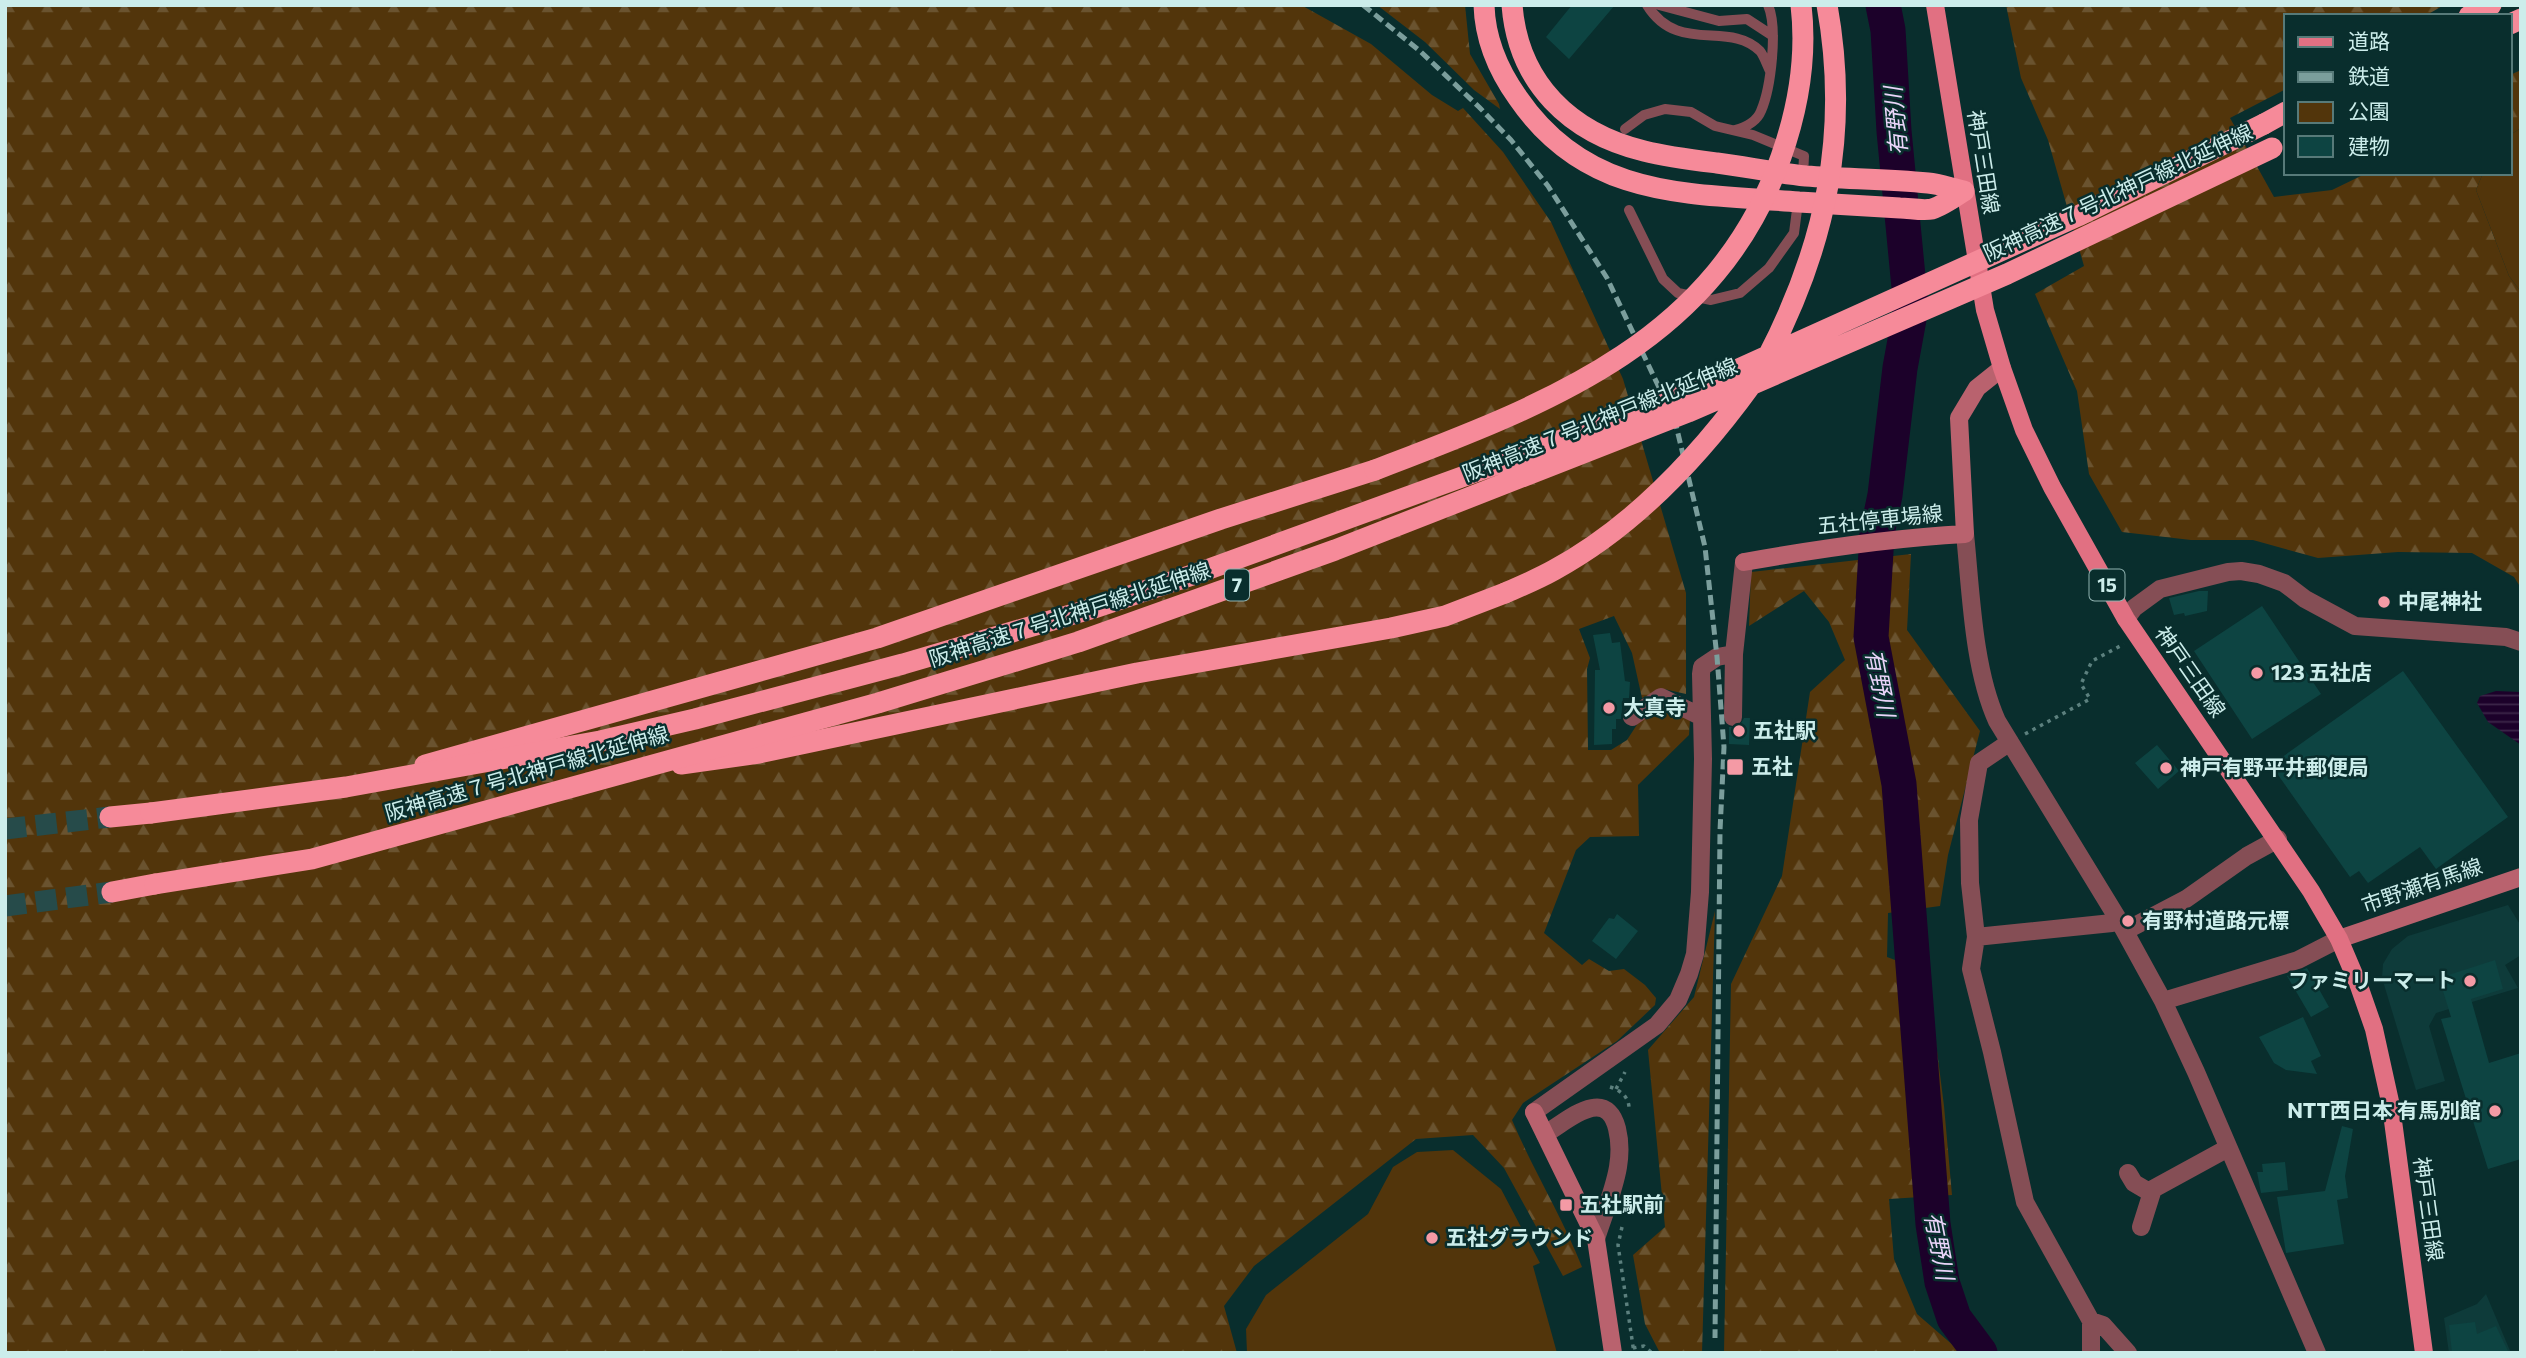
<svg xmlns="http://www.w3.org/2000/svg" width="2526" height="1358" font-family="Commissioner,'Noto Sans JP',sans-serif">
	<defs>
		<pattern id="forest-firs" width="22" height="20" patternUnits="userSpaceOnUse" patternTransform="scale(1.75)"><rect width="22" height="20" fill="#52350b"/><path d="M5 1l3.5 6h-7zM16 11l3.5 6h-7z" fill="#6a532f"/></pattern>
		<pattern id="water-rules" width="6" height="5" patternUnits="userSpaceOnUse" patternTransform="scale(1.75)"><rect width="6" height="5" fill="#1c012a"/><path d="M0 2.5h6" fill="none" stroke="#3c2649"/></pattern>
	</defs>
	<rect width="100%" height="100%" fill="#092e2d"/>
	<!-- built -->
	<path fill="#0e3b3a" d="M2508,905l13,21v29l-16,10 13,23 -82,25 -7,13 16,55 -29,9 -34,-112 1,-14 9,-15 16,-13z
		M2486,1294l25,59h-62l-5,-35 33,-14z"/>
	<!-- forest -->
	<path fill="url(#forest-firs)" d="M5,5h1296l70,39 61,51 26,16 5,-3 40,44 48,70 72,157 63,214v101l-22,-5 -22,9 -10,-45 -18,-37 -35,13 11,29 -3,11 1,81h23l16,-10 13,-20 20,-13 30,12 -1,16 -51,50 1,51 -49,1 -14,13 -32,83 38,32 7,-6 20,12 15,-2 21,16 11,13 -1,7 -38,36 -94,62 -11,17c21,50 50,96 70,147l-19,9 -59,-108 -31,-33 -57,4 -162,127 -30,40 13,47h-1232z
		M1377,5h88l5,49 29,50 1,5 -26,-19 -49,-48z
		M2006,5h438l-19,11h-139v73l-56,29 44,79 58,-7 35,-17h116l-7,17 33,86 12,16v296l-7,-11 -42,-24 -74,-1 -80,6 -65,-18h-62l-69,-8 -33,-58 -12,-83 -42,-97 49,-28 -36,-126 -27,-62z
		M2521,70v58l-11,7v-60z
		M1911,554l-4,76 73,101 -32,124 -8,51 -52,7 -1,44 40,15 17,134 8,89 -63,4 5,60 23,55 45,39h-238l7,-369 51,-108 28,-184 35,-32 -16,-38 -25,-31 -55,35 2,-54z
		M1715,911l-13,442h-42l-15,-29 -12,-69 32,-28 -17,-177 46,-53z"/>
	<!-- green -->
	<path fill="#52350b" d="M2521,128v164l-12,-16 -33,-86 7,-17h27v-38z
		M1453,1150l48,39 39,74 -7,3 24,87h-310l-1,-24 20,-34 102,-81 25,-47 24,-15z"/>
	<!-- water -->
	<path fill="url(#water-rules)" d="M2496,691l25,1v53l-33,-23 -11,-19 3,-7z"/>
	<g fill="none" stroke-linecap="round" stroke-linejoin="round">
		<!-- river -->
		<path stroke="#1c012a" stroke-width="35" d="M1883,5l5,25 6,101 17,177 -11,60 -15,127 -8,39 -6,103 28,147 34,440 9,58 12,36 26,35"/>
	</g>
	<!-- building -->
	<path fill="#0d4442" d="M1572,5h43l-46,54 -23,-22z
		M2199,591h9l-1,20 -22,5 -1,-3 -10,2 -5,-17z
		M2262,606l59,88 -69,45 -58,-88z
		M1610,633l2,10 8,-1 5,39 5,1 -1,16h-6l-2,21h-5v10h-4v15l-18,1 1,-75h5l-7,-35z
		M2403,671l105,146 -72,52 -16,-22 -52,36 -9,-12 -9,6 -79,-112z
		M1744,718h6l-1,27 -20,-1v-17h10z
		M2157,745l22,26 -21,18 -23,-26z
		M1617,914l21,17 -22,28 -24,-18 17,-23 5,1z
		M2495,960l8,29 -32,10 18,64 32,-10v106l-33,10 -47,-150 10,-2 -12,-39z
		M2307,968l22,39 -18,10 -24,-41z
		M2303,1017l18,39 -10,5 6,13 -31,-4 -12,-7 -15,-26z
		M2342,1126l11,3 -8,47 3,22 -11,2 7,44 -58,9 -9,-56 48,-6z
		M2285,1162l3,28 -27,3 -4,-21h6l-1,-8z
		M2475,1322l2,12 19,-8 13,27h-57l-3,-28z"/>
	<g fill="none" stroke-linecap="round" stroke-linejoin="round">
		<!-- highway-tunnel -->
		<path stroke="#264b4a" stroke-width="21" stroke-dasharray="21 10" stroke-linecap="butt" d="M5,829l105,-12
			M5,906l107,-14"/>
		<!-- path -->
		<path stroke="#5c807e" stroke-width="3.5" stroke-dasharray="3.5 5" stroke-linecap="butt" d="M2025,734l65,-35 -9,-15 11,-23 32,-17
			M1610,1087c10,3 19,10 19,21
			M1616,1089l9,-17
			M1622,1227l-4,18 16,108
			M1633,1348l11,-2 8,7"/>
		<!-- lane -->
		<path stroke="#854e55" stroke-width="10" d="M1647,5c31,50 82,15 113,46 4,5 7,14 10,20
			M1659,5l60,16 28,-2 26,17
			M1625,129l19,-14 21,-6 26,3 24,14 38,9 51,21 -1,20
			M1735,130c11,-3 22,-9 26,-19 10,-23 17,-83 7,-106
			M1629,210l34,69 15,14 33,7 29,-7 29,-25 25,-35 4,-31"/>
		<!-- street -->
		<path stroke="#854e55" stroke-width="18" d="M1965,534c6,58 8,134 32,187l121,198 45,82 33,71 121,281
			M2126,619l8,-11 26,-19 68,-17 13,-1 18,3 25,9 21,16 50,27 151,11 15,5
			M1632,717l29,-20 41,20
			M1733,717l1,-63
			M2010,742l-31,21 -10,57 1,63 6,54 -5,32 21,83 33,150 66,119v32
			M2125,931l61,-32 61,-43 31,-17
			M1976,937l136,-14 6,-4
			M2163,1001l135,-41 41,-21
			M1534,1112l123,-87 21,-25 11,-26 6,-20 5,-62 3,-133 -2,-85 1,-7 15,-10 17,-3 10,-92
			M1545,1134c14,-8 31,-23 47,-26 29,-6 29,41 26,59 -4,24 -15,49 -22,72
			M2128,1173l6,10 17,10
			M2141,1227l12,-38 75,-41
			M2091,1321l12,4 25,28"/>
		<!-- secondary -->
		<path stroke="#b9626e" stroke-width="18" d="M1744,562c73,-13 147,-24 221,-28l-6,-116 18,-30 25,-20
			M2339,939l182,-62
			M1534,1112l62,127 17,114"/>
		<!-- primary -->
		<path stroke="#e17082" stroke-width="18" d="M1935,5l50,305 17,58 22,62 28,57 74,132 185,272 28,48 20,47 15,43 17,77 33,247"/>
		<!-- highway -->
		<path stroke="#f68a99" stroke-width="21" d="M1484,5c1,35 14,65 34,93 70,102 171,95 281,104 34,2 67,4 101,6 9,0 23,3 32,1 10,-3 23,-12 32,-18
			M1512,5c6,78 58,128 132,146 24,6 49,9 73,12 30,4 60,10 89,13 41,3 82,3 122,7 12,1 25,6 36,8
			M2469,16l22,-11
			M2510,24l11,-5
			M2264,124l22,-12
			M681,764l78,-11 378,-80 254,-45 54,-12 60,-23
			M425,765l452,-127 344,-119 154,-49
			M110,817l41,-4
			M112,892l43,-8"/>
		<!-- rail -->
		<path stroke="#7b9e9c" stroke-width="5" stroke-dasharray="10 5" stroke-linecap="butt" d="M1363,5l57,46 59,56 32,33 37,46 59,92 68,143 30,126 12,110 7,90 -4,84 -5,507"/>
		<!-- highway-bridge -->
		<path stroke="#f68a99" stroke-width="21" d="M1767,358c59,-113 83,-226 60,-353
			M1375,470c169,-65 340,-126 406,-313 17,-48 26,-101 20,-152
			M1505,593c16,-7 33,-14 49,-23 79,-43 144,-112 197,-185
			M151,813l195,-26 254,-46 95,-22 208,-55 191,-56 104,-35 316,-115 178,-68 386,-174 186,-92
			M155,884l157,-25 566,-156 200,-61 257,-92 353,-138 319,-138 265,-126"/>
	</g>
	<!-- markers -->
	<g fill="#f49aa5" stroke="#092e2d" stroke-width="2.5">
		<circle cx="2384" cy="602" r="7"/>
		<circle cx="2257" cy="673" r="7"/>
		<circle cx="1609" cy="708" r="7"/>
		<circle cx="1739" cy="731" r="7"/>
		<rect x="1726" y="758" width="18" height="18" rx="3.5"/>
		<circle cx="2166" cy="768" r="7"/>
		<circle cx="2128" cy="921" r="7"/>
		<circle cx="2470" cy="981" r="7"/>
		<circle cx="2495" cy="1111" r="7"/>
		<rect x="1559" y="1198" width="14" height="14" rx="3.5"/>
		<circle cx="1432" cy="1238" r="7"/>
	</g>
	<g text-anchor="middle" stroke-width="5" stroke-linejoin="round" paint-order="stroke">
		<!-- shield labels -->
		<g fill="#092e2d" stroke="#92b4b2" stroke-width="2">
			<rect x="1225" y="569.5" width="24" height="31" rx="5"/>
			<rect x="2089.5" y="569.5" width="35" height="31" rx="5"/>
		</g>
		<g font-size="19" font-weight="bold" fill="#ccedeb">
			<text x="1237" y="592">7</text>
			<text x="2107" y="592">15</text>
		</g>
		<!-- street labels -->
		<g font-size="21" fill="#ccedeb" stroke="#092e2d">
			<text transform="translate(1983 162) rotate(81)" y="7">神戸三田線</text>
			<text transform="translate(2118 193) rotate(-25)" y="7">阪神高速７号北神戸線北延伸線</text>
			<text transform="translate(1600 420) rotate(-22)" y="7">阪神高速７号北神戸線北延伸線</text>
			<text transform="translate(1880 520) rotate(-6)" y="7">五社停車場線</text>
			<text transform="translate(1070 615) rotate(-18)" y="7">阪神高速７号北神戸線北延伸線</text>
			<text transform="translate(2190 672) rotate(55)" y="7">神戸三田線</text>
			<text transform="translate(527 774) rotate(-16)" y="7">阪神高速７号北神戸線北延伸線</text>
			<text transform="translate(2422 886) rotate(-19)" y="7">市野瀬有馬線</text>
			<text transform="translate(2428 1209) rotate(82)" y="7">神戸三田線</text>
		</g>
		<!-- poi labels -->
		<g font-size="21" font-weight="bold" fill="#ccedeb" stroke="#092e2d" text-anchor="start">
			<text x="2398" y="609">中尾神社</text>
			<text x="2271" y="680">123 五社店</text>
			<text x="1623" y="715">大真寺</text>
			<text x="1753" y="738">五社駅</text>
			<text x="1751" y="774">五社</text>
			<text x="2180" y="775">神戸有野平井郵便局</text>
			<text x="2142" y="928">有野村道路元標</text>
			<text x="2456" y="988" text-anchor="end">ファミリーマート</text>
			<text x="2481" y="1118" text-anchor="end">NTT西日本 有馬別館</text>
			<text x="1580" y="1212">五社駅前</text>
			<text x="1446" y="1245">五社グラウンド</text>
		</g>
		<!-- water labels -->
		<g font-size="23" font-style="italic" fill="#ebd5fa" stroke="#092e2d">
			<text transform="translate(1896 121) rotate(-95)" y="8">有野川</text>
			<text transform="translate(1880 683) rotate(79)" y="8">有野川</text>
			<text transform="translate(1939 1246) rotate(79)" y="8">有野川</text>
		</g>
	</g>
	<!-- border -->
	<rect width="2526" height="1358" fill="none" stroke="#ccedeb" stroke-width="14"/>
	<!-- legend -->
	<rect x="2284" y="14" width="228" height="161" fill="#092e2d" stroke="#577a79" stroke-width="2"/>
	<rect x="2298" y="37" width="35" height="10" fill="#e17082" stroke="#577a79" stroke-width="2"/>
	<text x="2348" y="49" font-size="21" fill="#ccedeb">道路</text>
	<rect x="2298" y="72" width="35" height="10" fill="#7b9e9c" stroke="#577a79" stroke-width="2"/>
	<text x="2348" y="84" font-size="21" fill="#ccedeb">鉄道</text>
	<rect x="2298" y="102" width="35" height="21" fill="#52350b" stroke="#577a79" stroke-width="2"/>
	<text x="2348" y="119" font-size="21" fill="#ccedeb">公園</text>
	<rect x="2298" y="136" width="35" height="21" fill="#0d4442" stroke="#577a79" stroke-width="2"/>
	<text x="2348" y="154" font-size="21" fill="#ccedeb">建物</text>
</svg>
